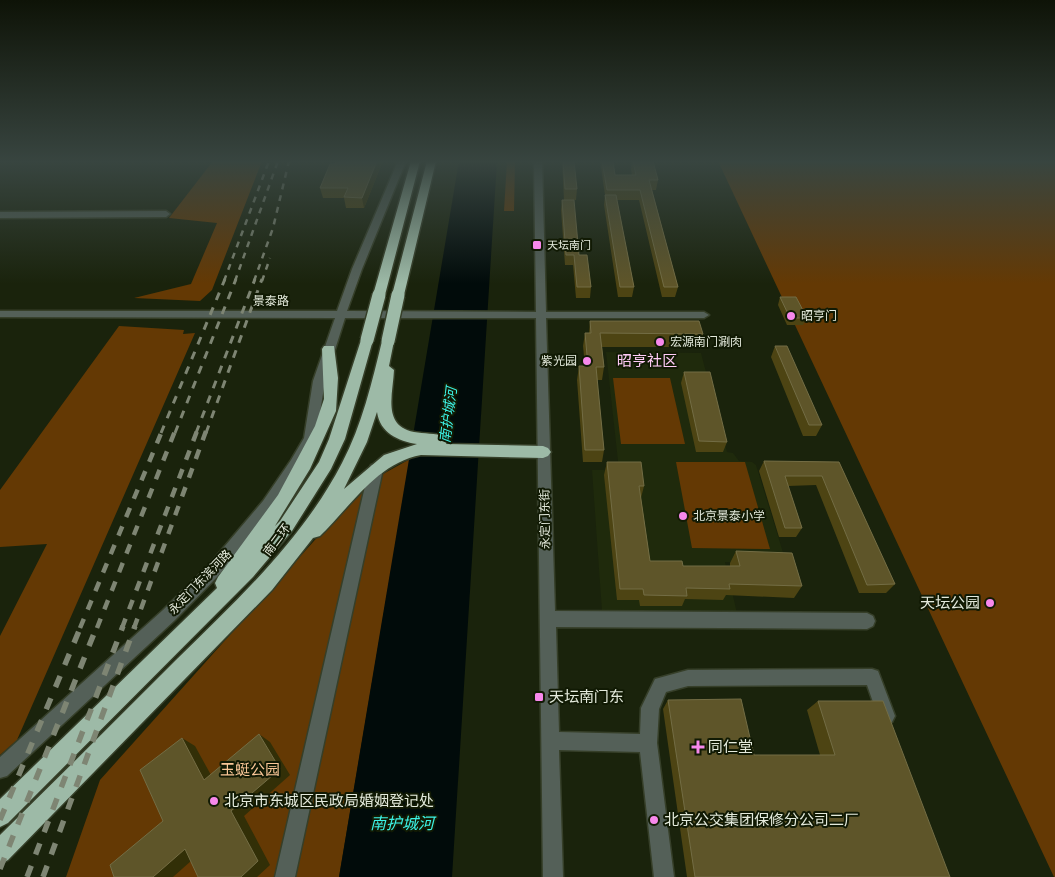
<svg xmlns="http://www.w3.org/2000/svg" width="1055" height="877" font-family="'IBM Plex Sans','Noto Sans SC',sans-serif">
	<rect width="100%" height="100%" fill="#1a230c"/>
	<!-- built -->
	<path fill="#1f2a0c" d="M606,352l95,1 26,99 6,1 6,8 13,1 4,3 30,97h-61l12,51 -135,-2 -10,-141h27z"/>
	<!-- green -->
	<path fill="#643904" d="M213,161h49l-50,129 -12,11 -66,-3 57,-14 26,-61 -48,-5z
		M507,161h8l-1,50h-10z
		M718,161h337v716h-1z
		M119,326l65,4 -1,4 12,-1 -178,407 -17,15v-119l47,-92 -47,3v-57z
		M613,378h57l15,66h-64z
		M410,459l-71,418h-273l34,-97 265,-296z
		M676,462h69l25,87 -78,-1z"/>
	<!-- water -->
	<path fill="#010b0a" d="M459,161h38l-45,716h-113z"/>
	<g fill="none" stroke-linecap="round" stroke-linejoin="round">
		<!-- minor casing -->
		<g stroke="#363f29" stroke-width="3">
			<path id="minor" d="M398,161h8l-44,108 -15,42 189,1 -2,-151h8l4,151h158l5,3 -5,3h-158l9,293 312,2 6,3 2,5 -2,5 -6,3 -311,-2 3,105 81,2 1,-26 14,-29 33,-9 184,-1 6,2 17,45 -3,6 -6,3 -6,-3 -13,-37 -179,1 -22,6 -7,17 -2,34 17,134h-20l-14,-125 -81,-2 4,127h-20l-7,-559h-191l-20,63 -9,57 -15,30 -28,41 -55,67 -43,44 -168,156 -7,2v-21l163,-147 45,-44 55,-65 28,-41 13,-22 9,-57 22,-63 -335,-1v-6h337l15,-42z
				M0,212l166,-1 4,3 -4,3 -166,1z
				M376,464l5,1 2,4 -88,408h-20l94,-408 2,-4z"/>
		</g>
		<!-- highway casing -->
		<g stroke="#363f29" stroke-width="3">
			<path id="highway" d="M411,161h9l-35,134 -2,3h-8l-2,-3z
				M427,161h9l-32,134 -6,4 -6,-4z
				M367,336l6,4 -28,99 -14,30 -39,62 -39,46 -245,246 -8,4v-28l217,-211 -2,-5 3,-6 60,-82 37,-69 9,-27 -2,-50 2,-3h10l4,32 -2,33 -26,58 -35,57 5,-5 39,-59 10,-23 32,-99z
				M388,337l6,4 -5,25 5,4c-1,24 -12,56 20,62 10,2 21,1 31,4l3,4 -2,4 97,2 5,2 3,4 -3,4 -5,2 -122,-3c-44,8 -71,52 -101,81l-7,2 -41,52 -264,270 -8,4v-29c59,-58 118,-117 177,-176 61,-60 125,-119 165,-196 20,-38 30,-81 40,-122zM377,412c3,21 21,29 40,32l-33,11 -40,34 23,-47z"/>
		</g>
		<!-- minor -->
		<use href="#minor" fill="#546058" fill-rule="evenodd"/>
		<!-- highway -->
		<use href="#highway" fill="#9dbaa7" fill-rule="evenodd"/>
		<!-- rail-far3 -->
		<path stroke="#7e8573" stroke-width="2.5" stroke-dasharray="6 6" stroke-linecap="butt" d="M224,281l45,-120
			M235,281l43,-120
			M254,281l19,-53 16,-67
			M262,281l8,-23"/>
		<!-- rail-far2 -->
		<path stroke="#7e8573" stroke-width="3" stroke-dasharray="8 8" stroke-linecap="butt" d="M161,433l64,-154
			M175,433l61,-154
			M196,433l59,-154
			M206,433l56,-154"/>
		<!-- rail-far1 -->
		<path stroke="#7e8573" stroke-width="4.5" stroke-dasharray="10 10" stroke-linecap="butt" d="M80,628l82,-197
			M97,628l78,-197
			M122,628l75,-197
			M134,628l72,-197"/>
		<!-- rail -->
		<path stroke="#7e8573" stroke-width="5.5" stroke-dasharray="12 12" stroke-linecap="butt" d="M0,820l81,-194
			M0,869l97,-243
			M27,877l96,-251
			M43,877l92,-251"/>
		<!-- highway-bridge casing -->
		<g stroke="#363f29" stroke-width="16" stroke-linecap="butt">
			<path id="highway-bridge" d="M367,340l12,-45
				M388,341l10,-46"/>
		</g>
		<!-- highway-bridge -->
		<use href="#highway-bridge" stroke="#9dbaa7" stroke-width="13"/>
	</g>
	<!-- wall -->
	<path fill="#4d4413" d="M336,161h47l-19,47h-18l-2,-10h-21l-3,-10 15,-24z
		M562,161h12l3,28 -1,11h-12z
		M600,161h13l2,14h17l-1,-6 1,-8h21l5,19 -2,10h-4l26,97 -3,10h-13l-23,-97h-22l17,87 -2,10h-14l-14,-92 1,-10z
		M562,200l17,55 12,32 -1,11h-14l-3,-33h-8l-4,-55z
		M780,297l27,21 -4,7h-16l-9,-20z
		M590,321l113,13 -4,13h-97l2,20 -2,13h-5l7,70 -2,12h-19l-6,-82 2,-14h6l-2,-20 2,-13h4z
		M775,346l47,79 -6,11h-13l-32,-79z
		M684,372l43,70 -4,10h-27l-15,-69z
		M764,461l75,1 56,122 -9,9h-27l-43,-108 -28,1 14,42 -6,9h-17l-20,-66z
		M607,462l37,24 -3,12 9,63 33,5h47v-3l6,-12 66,35 -8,12 -68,-3 -3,5 -38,-1 -3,7h-42l-1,-6h-22l-13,-125z
		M668,700l86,55h66l-13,-45 11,-9 132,176h-263l-24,-168z"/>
	<!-- shaded-wall -->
	<path fill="#322f07" d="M377,161h6l-19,47 -2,-10z
		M259,734l11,8 20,33 -46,41 26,49 -13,12h-16l-10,-66z
		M182,738l13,8 22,40 -13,-6z
		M185,849l15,4 -27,24h-20z"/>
	<!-- building -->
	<path fill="#5e5529" stroke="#736d45" d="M336,161h41l-15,37 -18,-1 4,-9h-28l10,-24h5z
		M563,161h11l3,28h-12z
		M602,161h11l2,14h21l-3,-14h20l5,19h-9l29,107h-14l-24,-97h-33z
		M605,195h11l18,92h-14z
		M562,200h12l5,55h8l4,32h-14l-3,-32h-8z
		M780,297h16l11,21h-17z
		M590,321h109l4,13 -103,-1 4,34h-8l8,83h-19l-6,-84h9l-3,-33h6z
		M775,346h12l35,79h-13z
		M684,372h26l17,70 -28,-1z
		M764,461l75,1 56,122 -28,1 -45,-109h-37l17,52h-17z
		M607,462h34l3,24h-5l11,75h32l1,5h57l-4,-15 56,2 10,33 -73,-2 1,5 -44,-1 1,8 -43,-1 -1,-6h-23z
		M741,699l13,56h81l-17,-54h65l67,176h-255l-27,-177z
		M259,734l21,35 -49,42 27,50 -17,16h-43l-13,-28 -32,28h-39l-4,-12 53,-44 -23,-51 42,-32 22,42z"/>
	<!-- sky -->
	<linearGradient id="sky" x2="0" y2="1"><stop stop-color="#0e1307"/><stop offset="0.57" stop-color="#384540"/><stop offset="1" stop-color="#384540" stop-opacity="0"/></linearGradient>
	<rect width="1055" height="284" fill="url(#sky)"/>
	<!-- markers -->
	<g fill="#f788eb" stroke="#111a04" stroke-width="2">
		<rect x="532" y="240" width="10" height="10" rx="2.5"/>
		<circle cx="791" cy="316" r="5"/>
		<circle cx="660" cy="342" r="5"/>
		<circle cx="587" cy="361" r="5"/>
		<circle cx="683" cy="516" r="5"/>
		<circle cx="990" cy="603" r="5"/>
		<rect x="534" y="692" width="10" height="10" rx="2.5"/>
		<path d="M695.5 739.5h5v5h5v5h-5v5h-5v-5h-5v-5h5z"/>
		<circle cx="214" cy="801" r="5"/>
		<circle cx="654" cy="820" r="5"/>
	</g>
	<g text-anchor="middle" stroke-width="4" stroke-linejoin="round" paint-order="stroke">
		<!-- far-poi labels -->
		<g font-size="11" fill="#e4eadc" stroke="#111a04" text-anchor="start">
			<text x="547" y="249">天坛南门</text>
		</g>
		<!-- street labels -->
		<g font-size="12" fill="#e4eadc" stroke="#111a04">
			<text x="271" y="305">景泰路</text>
			<text transform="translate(545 519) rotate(-91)" y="4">永定门东街</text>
			<text transform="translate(277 540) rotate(-53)" y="4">南二环</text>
			<text transform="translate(200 582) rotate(-46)" y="4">永定门东滨河路</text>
		</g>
		<!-- poi labels -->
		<g font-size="12" fill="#e4eadc" stroke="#111a04" text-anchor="start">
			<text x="801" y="320">昭亨门</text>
			<text x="670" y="346">宏源南门涮肉</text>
			<text x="577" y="365" text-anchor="end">紫光园</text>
			<text x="693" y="520">北京景泰小学</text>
		</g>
		<!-- water labels -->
		<g font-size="14" font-style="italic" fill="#3cf3e7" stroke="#111a04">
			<text transform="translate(448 415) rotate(-83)" y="5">南护城河</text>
		</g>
		<!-- quarter labels -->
		<g font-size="15" fill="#ffccf7" stroke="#111a04">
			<text x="647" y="366">昭亨社区</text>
		</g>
		<!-- near-poi labels -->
		<g font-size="15" fill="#e4eadc" stroke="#111a04" text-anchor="start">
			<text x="980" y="608" text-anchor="end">天坛公园</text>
			<text x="549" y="702">天坛南门东</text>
			<text x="708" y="752">同仁堂</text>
			<text x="224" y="806">北京市东城区民政局婚姻登记处</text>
			<text x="664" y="825">北京公交集团保修分公司二厂</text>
		</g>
		<!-- near-park labels -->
		<g font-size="15" fill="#f9c697" stroke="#111a04">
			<text x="250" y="775">玉蜓公园</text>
		</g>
		<!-- near-water labels -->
		<g font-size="16" font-style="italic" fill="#3cf3e7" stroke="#111a04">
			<text x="402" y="829">南护城河</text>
		</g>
	</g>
</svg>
